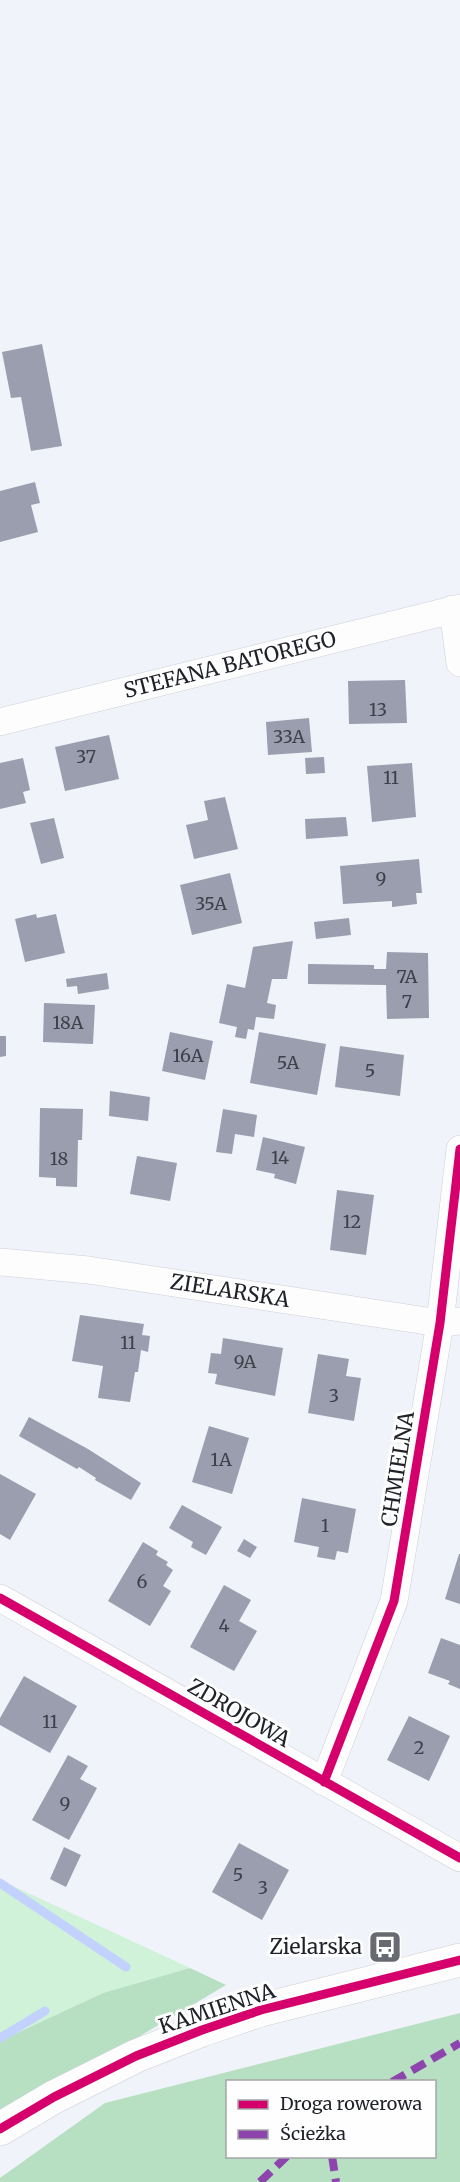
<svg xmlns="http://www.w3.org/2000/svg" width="460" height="2182" font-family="Merriweather,serif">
	<rect width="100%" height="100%" fill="#f0f3fa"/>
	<!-- green -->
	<path fill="#cff2d8" d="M0,1880l190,88 -87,25 -103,48z"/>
	<!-- forest -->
	<path fill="#b7dfc2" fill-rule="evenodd" d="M190,1968l36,17 -226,134v-78l103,-48z
		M460,2013v169h-460v-4l105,-75zM228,2082h206v74h-206z"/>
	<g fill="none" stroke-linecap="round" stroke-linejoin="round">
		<!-- stream -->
		<path stroke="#c2d1fd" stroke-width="9" d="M0,1883l126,84
			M0,2038l45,-27"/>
	</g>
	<!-- building -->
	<path fill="#9a9eae" d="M42,344l20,102 -31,5 -10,-54 -10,1 -9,-46z
		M35,482l5,21 -9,2 7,27 -38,10v-51z
		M405,680l2,43 -58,1 -1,-43z
		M309,718l3,34 -44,3 -2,-33z
		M109,735l10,44 -54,12 -10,-44z
		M324,757l1,16 -19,1 -1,-16z
		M23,758l7,32 -7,2 3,11 -26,6v-46z
		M412,763l4,54 -44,5 -5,-56z
		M225,797l13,52 -44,10 -8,-34 22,-5 -4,-19z
		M346,817l2,19 -42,3 -1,-20z
		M54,818l10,40 -23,6 -11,-41z
		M419,859l3,34h-6l1,11 -25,3v-6l-49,3 -3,-38z
		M230,873l12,50 -50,12 -12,-50z
		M36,914l1,4 19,-4 9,39 -40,9 -10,-43z
		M349,918l2,17 -35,4 -2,-17z
		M293,941l-6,38h-15l-5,24 9,2 -2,14 -18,-2 -2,13 -6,-1 -2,10 -11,-2 2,-10 -18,-4 8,-39 18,4 8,-41z
		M387,952l41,1 1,65 -42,1 -1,-34 -78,-1v-20l66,1v4h12z
		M107,973l2,16 -31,5 -1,-8 -10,1 -1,-8z
		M44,1003l51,2 -2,39 -50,-2z
		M170,1032l43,9 -8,39 -43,-9z
		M259,1032l67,12 -9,51 -67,-12z
		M0,1036h6v20l-6,1z
		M340,1046l64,9 -4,41 -65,-9z
		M110,1091l40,6 -2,24 -39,-5z
		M40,1108l43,1 -1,31h-4l-1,47 -21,-1v-8l-17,-1z
		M223,1109l34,6 -3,22 -19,-3 -3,20 -16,-2z
		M263,1137l42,10 -9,37 -22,-6 1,-4 -19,-4z
		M137,1156l40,7 -7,38 -40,-7z
		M337,1190l37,5 -8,60 -36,-5z
		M80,1315l64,9 -2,11 8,1 -2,16 -7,-2 -3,22h-3l-5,30 -32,-4 5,-32 -31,-5z
		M223,1338l60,10 -8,48 -60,-12 2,-10 -9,-1 3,-20 10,1z
		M318,1354l31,5 -3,17 15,2 -7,43 -46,-8z
		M29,1417l59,32 53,34 -10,17 -36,-20 1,-2 -17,-11 -2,2 -58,-33z
		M209,1426l40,12 -17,56 -40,-12z
		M0,1474l36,20 -26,46 -10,-6z
		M302,1498l54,11 -8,44 -11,-2 -2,9 -18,-3 2,-10 -25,-5z
		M182,1505l40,22 -16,28 -15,-8 2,-5 -24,-14z
		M244,1539l13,8 -7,11 -13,-7z
		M143,1542l15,9 -2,4 12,7 -2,3 7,5 -10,16 8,5 -21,35 -42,-25z
		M459,1554h1v50l-15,-5z
		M224,1585l27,15 -12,21 18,10 -23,40 -44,-24z
		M441,1638l19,7v44l-12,-5 2,-3 -22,-8z
		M24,1676l53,30 -27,47 -50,-28v-7z
		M409,1716l41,20 -21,45 -42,-21z
		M68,1755l20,11 -8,13 17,9 -28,52 -37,-20z
		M239,1843l50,27 -27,50 -50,-28z
		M64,1847l17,8 -15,32 -16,-8z"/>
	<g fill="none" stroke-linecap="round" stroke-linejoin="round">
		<!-- street casing -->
		<g stroke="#cdd0d7" stroke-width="28">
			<path id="street" d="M453,609l7,54
				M0,722l460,-114
				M0,1262l88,8 352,53 20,-2
				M0,1598l460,260
				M324,1782l70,-181 46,-278 20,-174"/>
		</g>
		<!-- secondary casing -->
		<g stroke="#cdd0d7" stroke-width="34">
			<path id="secondary" d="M0,2129l54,-32 82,-41 66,-26 59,-20 199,-50"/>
		</g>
		<!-- street -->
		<use href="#street" stroke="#fdfdfe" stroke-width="27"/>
		<!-- secondary -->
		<use href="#secondary" stroke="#fdfdfe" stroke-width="33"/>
		<!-- quiet -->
		<path stroke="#8e44ad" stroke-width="8" stroke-dasharray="15 8" stroke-linecap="butt" d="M392,2082l68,-39
			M332,2156l4,26
			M260,2182l27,-26"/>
		<!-- cycleway casing -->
		<g stroke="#fefefe" stroke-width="13">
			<path id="cycleway" d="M0,1598l460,260
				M324,1782l70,-181 46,-278 20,-174
				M0,2129l54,-32 82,-41 66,-26 59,-20 199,-50"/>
		</g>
		<!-- cycleway -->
		<use href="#cycleway" stroke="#d6006c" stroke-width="9"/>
	</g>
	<!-- icons -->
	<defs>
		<g id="bus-square" transform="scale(1.725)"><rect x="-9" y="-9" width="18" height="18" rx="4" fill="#686a72" stroke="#fefefe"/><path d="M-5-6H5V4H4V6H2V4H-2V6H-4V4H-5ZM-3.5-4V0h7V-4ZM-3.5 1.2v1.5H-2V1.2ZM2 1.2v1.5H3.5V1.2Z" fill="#fff"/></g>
	</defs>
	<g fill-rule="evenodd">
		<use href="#bus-square" x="385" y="1947"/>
	</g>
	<g text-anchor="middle" stroke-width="6" stroke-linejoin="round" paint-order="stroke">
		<!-- number labels -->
		<g font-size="18" fill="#3e404a">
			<text x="378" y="716">13</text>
			<text x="289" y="743">33A</text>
			<text x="86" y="763">37</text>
			<text x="391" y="784">11</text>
			<text x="381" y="885">9</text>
			<text x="211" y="910">35A</text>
			<text x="407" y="983">7A</text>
			<text x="407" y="1008">7</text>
			<text x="68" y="1029">18A</text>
			<text x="188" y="1062">16A</text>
			<text x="288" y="1069">5A</text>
			<text x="370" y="1077">5</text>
			<text x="280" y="1164">14</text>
			<text x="59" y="1165">18</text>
			<text x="352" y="1228">12</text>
			<text x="128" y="1349">11</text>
			<text x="245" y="1368">9A</text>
			<text x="334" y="1402">3</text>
			<text x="221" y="1466">1A</text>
			<text x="325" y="1532">1</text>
			<text x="142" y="1588">6</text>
			<text x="224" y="1632">4</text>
			<text x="50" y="1728">11</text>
			<text x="419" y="1754">2</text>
			<text x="65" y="1810">9</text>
			<text x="238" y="1881">5</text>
			<text x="263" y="1894">3</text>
		</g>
		<!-- street labels -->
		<g font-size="21" fill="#1f2129" stroke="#fefefe">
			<text transform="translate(230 665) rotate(-14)" y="7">STEFANA BATOREGO</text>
			<text transform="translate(230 1291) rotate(9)" y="7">ZIELARSKA</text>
			<text transform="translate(398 1469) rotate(-81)" y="7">CHMIELNA</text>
			<text transform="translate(239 1713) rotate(30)" y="7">ZDROJOWA</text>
			<text transform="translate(217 2009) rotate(-18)" y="7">KAMIENNA</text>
		</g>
		<!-- poi labels -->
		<g font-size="21" fill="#1f2129" stroke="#fefefe" text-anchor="end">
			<text x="362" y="1954">Zielarska</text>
		</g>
	</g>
	<!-- legend -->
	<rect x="226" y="2080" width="210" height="78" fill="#fefefe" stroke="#a5a6a9" stroke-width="1.5"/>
	<rect x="238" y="2100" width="30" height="9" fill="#d6006c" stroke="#a5a6a9" stroke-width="1.5"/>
	<text x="280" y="2110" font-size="18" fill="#1f2129">Droga rowerowa</text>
	<rect x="238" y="2130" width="30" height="9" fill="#8e44ad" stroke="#a5a6a9" stroke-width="1.5"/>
	<text x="280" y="2140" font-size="18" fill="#1f2129">Ścieżka</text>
</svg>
